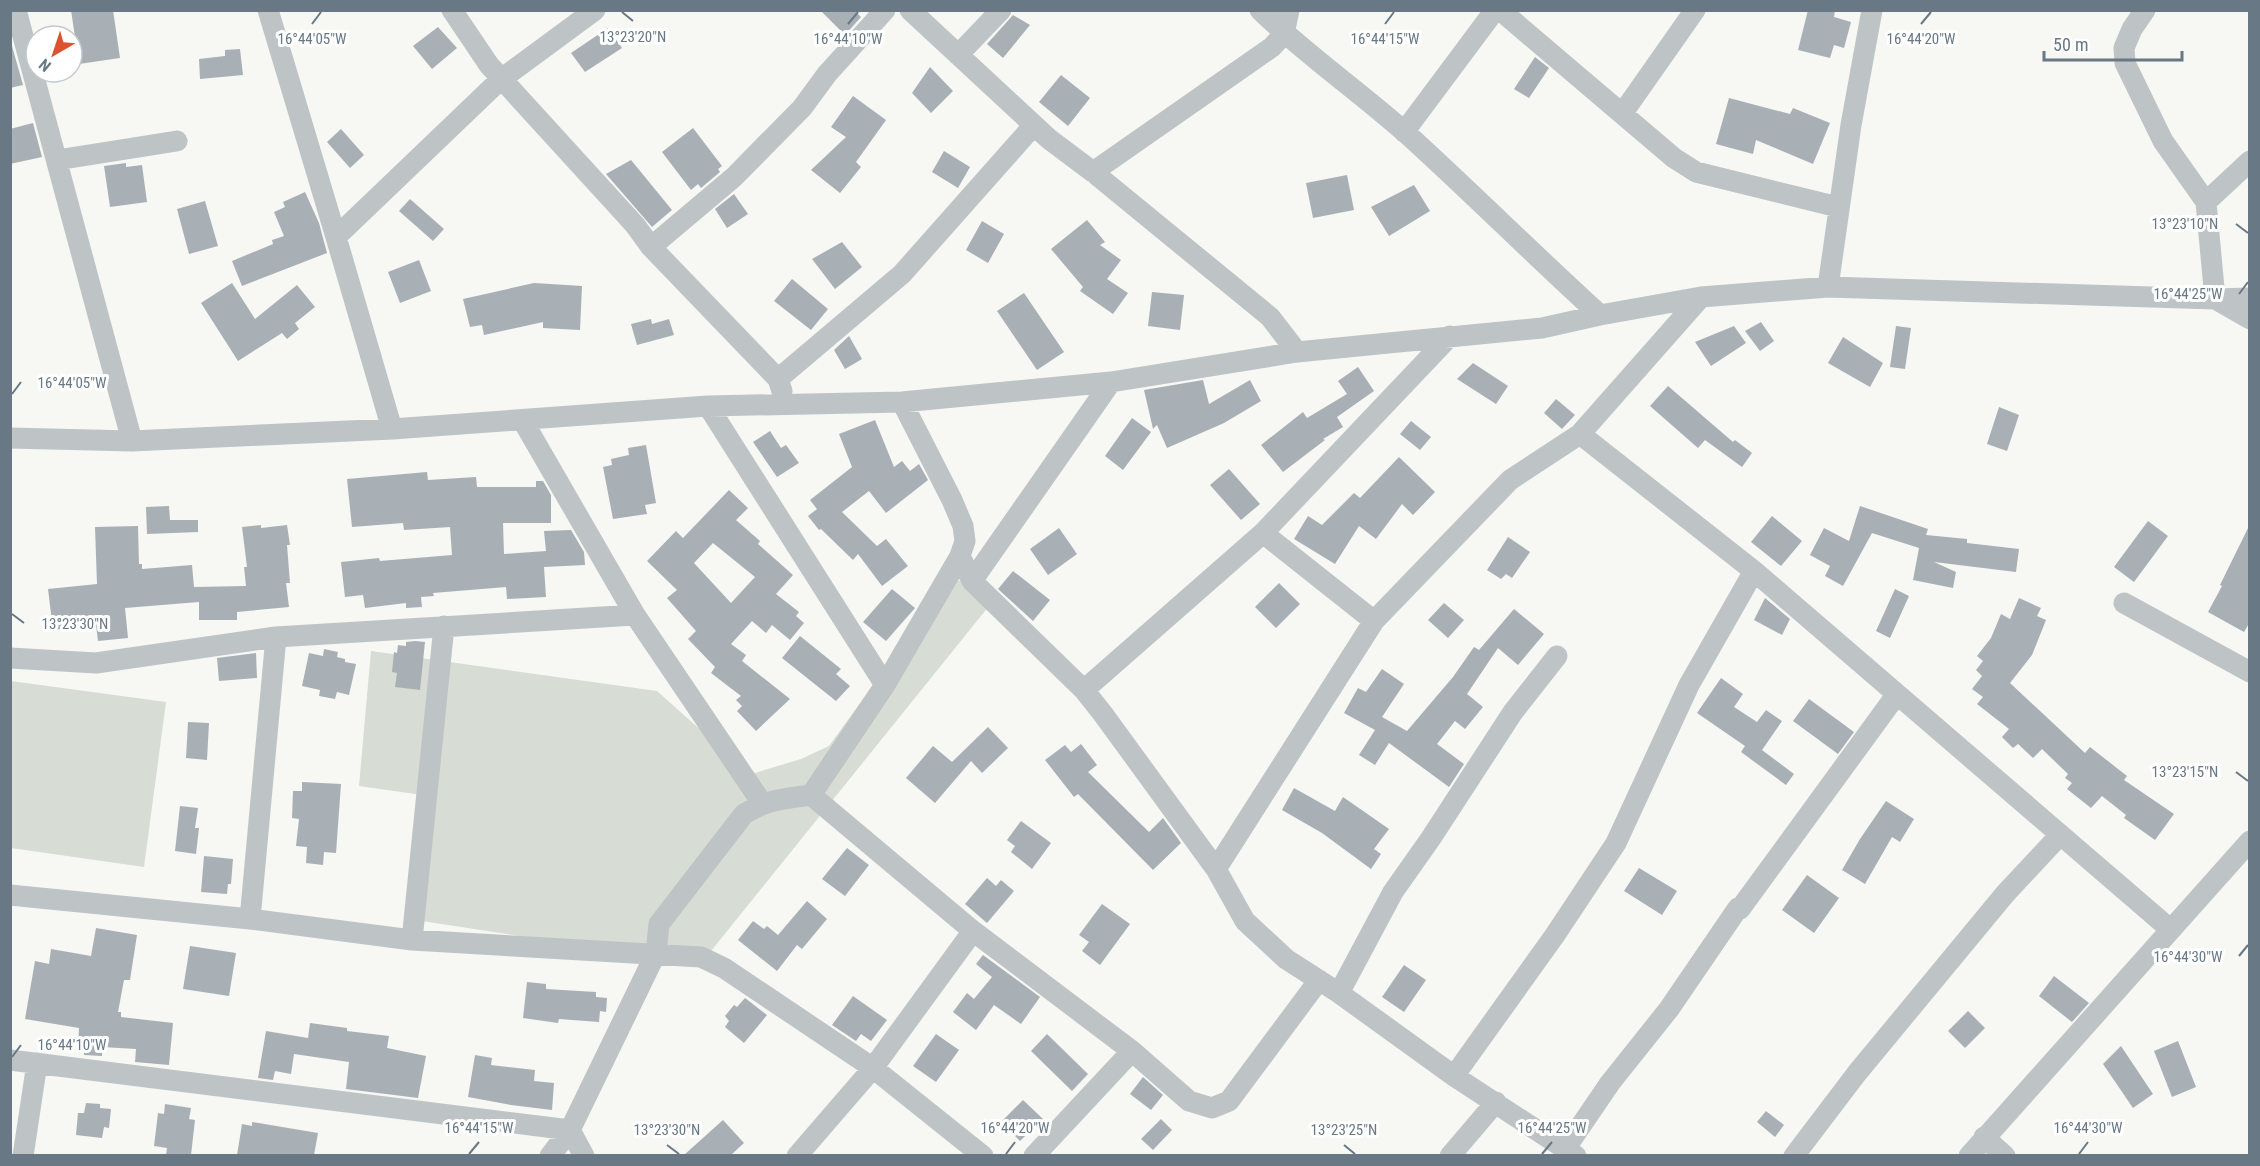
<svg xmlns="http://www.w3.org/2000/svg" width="2260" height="1166" font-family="'Roboto Condensed',sans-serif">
	<rect width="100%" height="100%" fill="#f7f7f4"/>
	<!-- green -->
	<path fill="#d7dcd4" d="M953,575l36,31 -282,350 -78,-3 -207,-32 14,-124 -77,-11 12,-135 286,40 75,67 23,15 46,-14 28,-13z
		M11,681l155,21 -22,165 -133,-19z"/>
	<!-- building -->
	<path fill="#a8b0b5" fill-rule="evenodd" d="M71,10h42l7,48 -41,6z
		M820,10h34l7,7 -16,18z
		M1808,10h27l-1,7 17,5 -7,26 -10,-3 -4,13 -32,-8z
		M1013,15l17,10 -27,33 -16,-14z
		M438,27l19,21 -25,21 -19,-23z
		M608,28l14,20 -37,24 -14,-19z
		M10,39l13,46 -13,3z
		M240,49l3,26 -43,4 -1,-20 26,-3v-6z
		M1535,57l14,11 -20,30 -15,-9z
		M930,67l23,24 -22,22 -19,-20z
		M1061,75l29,23 -22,28 -29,-24z
		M853,96l33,24 -30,42 5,5 -21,26 -29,-23 35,-33 -15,-10z
		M1729,98l61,16 3,-6 37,15 -17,41 -57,-24 -3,14 -37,-10z
		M33,123l9,34 -32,7v-35z
		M693,128l29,38 -4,3 2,3 -19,16 -3,-4 -7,6 -29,-38z
		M341,129l23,26 -14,13 -23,-26z
		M944,151l26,16 -12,21 -26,-16z
		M631,160l41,50 -20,17 -46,-53z
		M126,163v4l16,-2 5,37 -37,5 -6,-41z
		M1347,175l7,35 -41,8 -7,-35z
		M1414,185l16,26 -41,25 -18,-29z
		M305,192l14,31 8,30 -85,33 -10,-25 41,-17 -1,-4 12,-4 -10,-24 11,-5 -2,-5z
		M734,194l14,20 -21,14 -12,-19z
		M410,199l34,30 -11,12 -34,-30z
		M205,201l13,45 -29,8 -12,-45z
		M1087,220l18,22 -5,3 21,15 -14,19 21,14 -15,21 -33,-23 3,-4 -32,-38z
		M982,221l22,13 -16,29 -22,-13z
		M842,242l20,25 -27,22 -23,-30z
		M419,260l12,31 -31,12 -12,-31z
		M792,279l36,30 -17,21 -37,-29z
		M232,283l23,36 42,-34 18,22 -20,16 4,6 -12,10 -5,-6 -44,28 -37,-58z
		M534,283l48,3 -2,44 -37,-2v-6l-59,13 -2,-10 -12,2 -7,-28z
		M1152,292l32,3 -4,35 -32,-4z
		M1024,293l40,59 -27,18 -40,-59z
		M651,319l1,5 17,-5 5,16 -37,10 -6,-21z
		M1761,322l13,19 -14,10 -15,-20z
		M1734,326l12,17 -35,23 -16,-24z
		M1896,326l15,2 -6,41 -15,-2z
		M849,336l13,23 -17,10 -11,-19z
		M1843,337l40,26 -13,24 -42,-24z
		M1473,363l35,23 -12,18 -39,-25z
		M1358,367l16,24 -37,26 6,10 -20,12 2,1 -42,32 -22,-27 42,-33 4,6 40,-24 -9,-13z
		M1203,380l6,24 41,-24 11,21 -37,22 -57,25 -10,-23 -4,4 -9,-39z
		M1668,386l65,56 2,-2 17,13 -10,14 -37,-27 -7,8 -48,-42z
		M1556,399l19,16 -13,14 -18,-16z
		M1999,407l20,8 -12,36 -20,-7z
		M1132,418l19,14 -28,38 -18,-14z
		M875,420l19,47 8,-6 8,10 9,-7 9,16 -42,33 -17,-22 -27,21 35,34 9,-7 22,27 -26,20 -24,-32 -5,6 -32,-31 -2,1 -11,-14 9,-7 -7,-9 42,-33 -13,-33z
		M1411,421l20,16 -11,13 -20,-16z
		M770,431l11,17 5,-3 13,18 -22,14 -24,-35z
		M646,445l10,58 -11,2 2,9 -34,5 -10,-52 9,-2 -1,-6 18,-4 -1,-7z
		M1399,457l36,35 -22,23 -11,-11 -26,35 -17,-13 -24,38 -41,-25 14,-23 14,9 32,-32 6,5z
		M1229,469l31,35 -19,16 -31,-35z
		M427,472l1,8 48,-3 1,10h59v-6h7l8,14v28h-48l1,31 42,-3 -2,-20 27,-1 13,22 1,13 -41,2 2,30 -39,2 -1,-12 -73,6 1,3 -13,1 1,10 -16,1v-5l-41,5 -2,-13 -18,2 -4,-35 38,-4 1,3 72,-6 -2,-28 -46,3 -1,-7 -51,4 -5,-48z
		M729,490l19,18 -12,12 24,21 -2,3 35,31 -17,19 23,18 -3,4 8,7 -14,17 -18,-15 -6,8 -14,-12 -21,23 15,11 -4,6 48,38 -34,32 -19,-20 5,-5 -6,-6 5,-4 -30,-23 4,-6 -27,-28 8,-8 -29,-33 10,-8 -30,-29 29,-30 7,7zM713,543l42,34 -24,26 -37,-40z
		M169,506l1,14h28v12l-51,2 -1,-27z
		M1860,506l68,23 -2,6 41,4v4l52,6 -3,23 -82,-10 22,10 -3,16 -40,-8 6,-32 -47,-15 -29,53 -18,-10 5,-10 -20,-11 14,-27 25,13z
		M1772,516l30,25 -21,25 -30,-24z
		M2148,521l20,15 -34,46 -20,-15z
		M2250,524v98l-6,10 -36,-20 14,-26 -2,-1z
		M261,525v3l26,-3 3,20h-3l3,38h-4l3,24 -52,5v8h-38v-18l-74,6 3,30 -30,3 -2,-16 -43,5 -5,-41 49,-5 -2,-57 43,-1 1,38h3v5l50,-4 2,22 52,-1 -2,-19h3l-5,-40z
		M1059,528l18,26 -29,21 -18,-26z
		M1508,537l22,15 -18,26 -6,-4 -5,5 -14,-9z
		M1013,571l37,29 -17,21 -35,-32z
		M1279,583l21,21 -24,24 -21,-21z
		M892,589l23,19 -29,33 -23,-19z
		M1895,589l14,7 -19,42 -14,-7z
		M1765,598l25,21 -8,16 -28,-15z
		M2019,598l22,10 -4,8 9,4 -14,35 -22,28 75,70 5,-6 37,29 -3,4 50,34 -19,26 -31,-22 2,-3 -24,-19 -11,12 -24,-19 5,-6 -7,-5 3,-4 -26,-25 -9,9 -15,-14 -5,4 -11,-11 7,-8 -32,-25 6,-7 -11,-8 10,-13 -6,-6 7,-9 -6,-5 14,-18 10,-24 9,5z
		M1444,603l20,17 -16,18 -20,-18z
		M1514,609l30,25 -26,31 -20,-17 -31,46 16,13 -18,22 -10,-8 -18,23 27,20 -15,23 -60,-44 -14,22 -16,-10 16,-25 -31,-17 14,-25 8,4 16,-23 22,15 -22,33 25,14 46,-54 21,-30 5,3z
		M800,636l41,33 -5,5 14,12 -14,15 -54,-43z
		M415,641l10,1 -5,48 -25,-3 2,-14 -5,-1 2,-20 3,1 1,-8 8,1v-4z
		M324,649l14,3 -1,5 8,2v3l11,2 -7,31 -12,-3 -2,7 -16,-3 1,-6 -18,-4 7,-33 14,3z
		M256,653l1,25 -38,3 -2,-23z
		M1721,678l22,16 -9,13 23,15 9,-12 16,11 -20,29 32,24 -8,11 -45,-33 4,-6 -48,-33z
		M1809,699l45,33 -16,22 -45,-33z
		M188,722l21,1 -2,37 -21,-2z
		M988,727l20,21 -26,25 -11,-12 -36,42 -29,-25 27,-32 19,16z
		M1081,744l16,21 -9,7 61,60 14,-14 18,25 -28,27 -75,-76 -4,3 -29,-37 20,-15 6,7z
		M302,782l39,2 -5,69 -12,-1 -1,13 -17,-2 1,-16 -11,-1 3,-27 -7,-1 1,-27h9z
		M1294,788l41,23 8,-14 46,32 -15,20 7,5 -10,15 -49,-36 -40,-23z
		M1886,801l28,18 -14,23 -8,-5 -27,47 -23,-14 18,-31z
		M180,806l18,2 -3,20h4l-3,26 -21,-3z
		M1021,821l30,22 -19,26 -21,-17 4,-6 -8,-6z
		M847,848l22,17 -24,31 -23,-17z
		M204,856l29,3 -2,25h-3l-1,10 -26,-2z
		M1639,868l38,23 -15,24 -38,-24z
		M1807,875l32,23 -25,35 -32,-23z
		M987,878l9,8 5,-6 13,11 -27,32 -22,-19z
		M807,901l20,18 -25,30 -5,-4 -20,26 -39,-31 15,-19 11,8 3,-3 11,9z
		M1102,904l28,20 -30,41 -18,-14 7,-9 -10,-7z
		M96,928l41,7 -7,45h-6l-6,32h3v5l52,6 -4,42 -34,-3 1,-13 -34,-2v9l-18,-1v-7l-6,-1 1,-19 -54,-9 10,-58 14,3 2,-15 40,7z
		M190,946l46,7 -7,43 -46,-7z
		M983,955l57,42 -19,27 -27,-19 -18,25 -23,-18 14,-19 7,6 18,-22 -16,-13z
		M1404,965l22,15 -22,32 -22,-15z
		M2054,976l35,27 -17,19 -33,-26z
		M527,982l19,2v5l50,3v5l11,1 -1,14 -6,-1 -1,11 -40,-3 -1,4 -35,-5z
		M853,996l34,24 -16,21 -10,-7 -5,7 -24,-16z
		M745,998l22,17 -23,28 -19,-16 4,-6 -4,-5 9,-11 3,2z
		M1968,1011l17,17 -20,20 -17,-17z
		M310,1023l37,5v3l42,5 -2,12 39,8 -8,42 -72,-9 3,-27 -55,-8 -3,20 -16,-3 -2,9 -15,-2 8,-47 42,7z
		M936,1034l23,16 -23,32 -23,-16z
		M1047,1034l41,40 -16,17 -41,-40z
		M2178,1041l18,46 -24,10 -18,-46z
		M2121,1046l32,48 -20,14 -30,-44z
		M475,1055l17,3 -1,7 44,5 -1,11 20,2 -2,27 -41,-5 -43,-8z
		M1143,1077l20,18 -12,15 -21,-16z
		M1023,1100l20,19 -23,22 -19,-19z
		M86,1103l14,1v4l11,1 -2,19 -5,-1 -2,11 -26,-3 2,-22h6z
		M165,1104l26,4 -2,11 6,1 -4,35h-25l1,-7 -13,-2 4,-33 6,1z
		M1766,1111l18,14 -9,12 -18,-15z
		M1161,1119l11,11 -19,20 -12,-11z
		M723,1120l21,23 -13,12h-47z
		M252,1122l66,11 -4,22h-77l5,-31 10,2z"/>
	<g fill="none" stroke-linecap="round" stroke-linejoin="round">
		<!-- minor -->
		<path stroke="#bec3c6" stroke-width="21" d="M16,10l116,431
			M268,10l68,227 56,192
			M452,10l37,55 146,160 16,22 127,132
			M910,10l139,129 44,33 177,145 27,35
			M1260,10c46,45 99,81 147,124 65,59 128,122 193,181
			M1500,10l174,148 22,14 142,35
			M2145,10l-13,19 -8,19 1,15 38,78 43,61 9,97 35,20
			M958,55l43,-45
			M1622,114l73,-104
			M1404,132l91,-122
			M57,160l120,-19
			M1093,172l179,-125 12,-13 5,-24
			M2206,202l44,-41
			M336,237l164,-157 95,-70
			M651,247l83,-70 68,-69 25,-34 58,-64
			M1828,287l23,-162 21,-115
			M782,391l-4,-12 124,-105 132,-149
			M902,402l50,98 11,26 2,15 -5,15 12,25 112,109 19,24 113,155 29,52 41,38 53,34 115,83 122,80
			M708,406l177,279
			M523,421l112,194 127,188
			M1580,434l174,137 416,358
			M10,438l122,3 260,-12 316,-23 194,-4 209,-20 186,-30 245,-24 58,-13 101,-18 127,-10 387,12 35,-1
			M972,581l139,-199
			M2124,603l126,69
			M1374,621l-111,-88 187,-197
			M10,658l86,5 180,-26 359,-22
			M1084,690l179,-157
			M811,795l74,-110 75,-129
			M1216,869l158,-248 136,-141 70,-46 121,-137
			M10,895l240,24 162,21 289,17 23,11 149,100 110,88
			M250,919l26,-282
			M412,940l32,-314
			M1339,993l54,-101 38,-54 82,-126 44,-56
			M10,1060l560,70 14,26
			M1454,1076l101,-141 61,-92 73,-158 65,-114
			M1984,1137l21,19
			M1565,1149l45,-66 59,-74 69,-101 2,1 157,-215
			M23,1156l14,-93
			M550,1156l20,-26 86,-177 3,-29 85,-110c25,-15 39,-15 67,-19l162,136 159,120 57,50 23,7 17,-7 90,-121
			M797,1156l76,-88 100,-137
			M1034,1156l98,-105
			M1450,1156l46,-54
			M1794,1156l63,-83 148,-179 55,-59
			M1969,1156l281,-315"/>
	</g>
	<!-- ticks -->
	<path fill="none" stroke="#687884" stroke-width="2" d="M622,12l11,9M312,24l9,-12M848,24l10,-12M1385,24l9,-12M1921,24l10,-12M2236,224l12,9M2239,294l9,-12M12,394l9,-12M12,614l12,9M2236,772l12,9M2239,956l9,-11M12,1057l9,-12M667,1145l12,9M1344,1145l11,9M469,1154l10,-12M1006,1154l9,-12M1542,1154l10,-12M2079,1154l9,-12"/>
	<g font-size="15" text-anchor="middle" fill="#687884" stroke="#fff" stroke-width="6" stroke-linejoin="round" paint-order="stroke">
		<text x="633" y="42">13°23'20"N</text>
		<text x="312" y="44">16°44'05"W</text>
		<text x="848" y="44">16°44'10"W</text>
		<text x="1385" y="44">16°44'15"W</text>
		<text x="1921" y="44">16°44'20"W</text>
		<text x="2185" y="229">13°23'10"N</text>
		<text x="2188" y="299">16°44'25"W</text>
		<text x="72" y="388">16°44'05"W</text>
		<text x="75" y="629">13°23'30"N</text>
		<text x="2185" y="777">13°23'15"N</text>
		<text x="2188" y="962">16°44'30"W</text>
		<text x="72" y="1050">16°44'10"W</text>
		<text x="479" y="1133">16°44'15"W</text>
		<text x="1015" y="1133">16°44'20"W</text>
		<text x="1552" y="1133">16°44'25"W</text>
		<text x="2088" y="1133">16°44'30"W</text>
		<text x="667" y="1135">13°23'30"N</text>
		<text x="1344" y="1135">13°23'25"N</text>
	</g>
	<!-- border -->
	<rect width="2260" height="1166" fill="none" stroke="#687884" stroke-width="24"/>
	<!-- north arrow -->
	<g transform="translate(54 54) rotate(219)"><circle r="28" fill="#ffffff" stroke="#c3c9ce" stroke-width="1.5"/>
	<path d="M0-4.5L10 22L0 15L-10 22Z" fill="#db5431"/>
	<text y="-9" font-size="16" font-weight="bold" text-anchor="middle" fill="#687884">N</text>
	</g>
	<!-- scale -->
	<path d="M2044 51v9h138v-9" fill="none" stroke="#687884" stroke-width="3"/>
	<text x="2053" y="51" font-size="18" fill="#687884" stroke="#ffffff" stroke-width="4.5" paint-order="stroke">50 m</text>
</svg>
